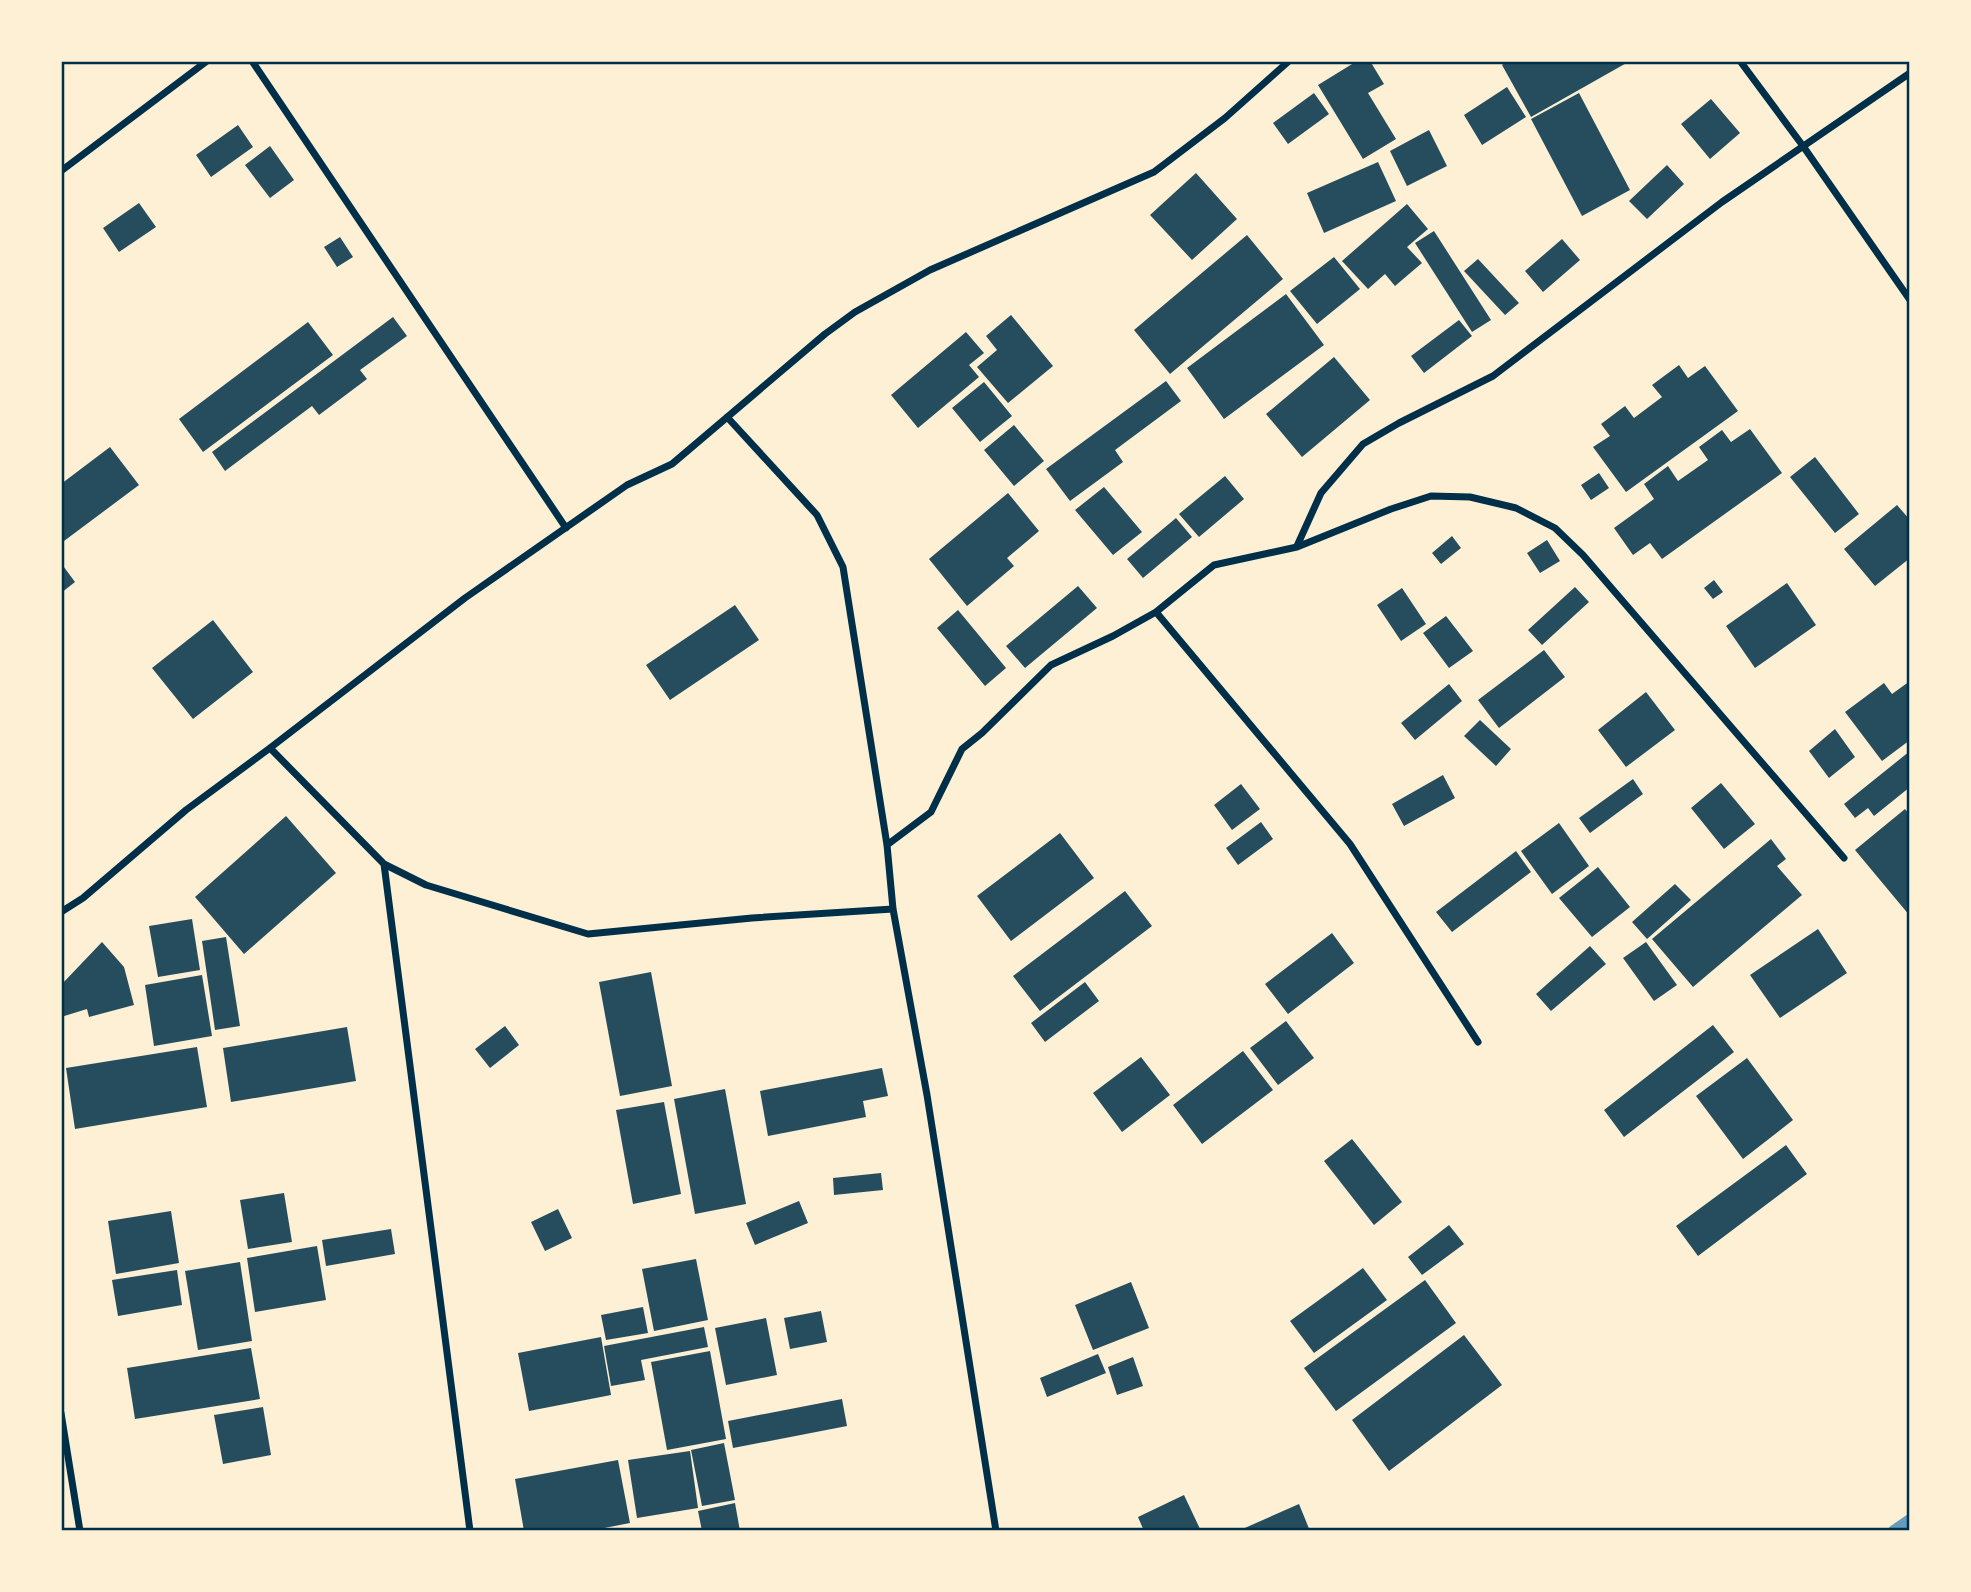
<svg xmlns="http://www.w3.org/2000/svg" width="1971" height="1592" font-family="'Varela Round',sans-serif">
	<rect width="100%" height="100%" fill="#fdf0d5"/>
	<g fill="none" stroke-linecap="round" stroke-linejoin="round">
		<!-- stream -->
		<path stroke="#669bbc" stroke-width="12" d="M1894,1531l16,-11"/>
	</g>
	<!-- building -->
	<path fill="#264d5e" d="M1357,61h13l14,23 -16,9 28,46 -33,20 -45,-74z
		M1507,61h123l-99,56 -29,-52z
		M1507,87l19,30 -44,28 -18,-30z
		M1314,93l15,21 -41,30 -15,-21z
		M1579,93l51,97 -48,26 -51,-97z
		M1711,99l29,34 -30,26 -29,-35z
		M238,125l15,22 -42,30 -15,-22z
		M1429,130l18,36 -40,20 -17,-35z
		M270,146l24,34 -24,18 -25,-33z
		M1378,162l18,39 -72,32 -17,-40z
		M1667,165l17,19 -37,35 -18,-18z
		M1196,173l41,46 -45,41 -42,-45z
		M139,203l17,24 -37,25 -16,-24z
		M1407,204l21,25 -21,18 15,16 -27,23 -10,-12 -17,15 -26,-28z
		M1434,231l57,89 -19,12 -57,-89z
		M1247,235l36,44 -113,95 -36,-44z
		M340,237l13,20 -16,10 -13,-20z
		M1562,239l18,21 -37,32 -18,-21z
		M1334,257l26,32 -43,35 -27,-33z
		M1478,259l41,44 -14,12 -41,-44z
		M1286,294l38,51 -100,74 -37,-51z
		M1011,315l42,51 -45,37 -31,-36 20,-17 -11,-14z
		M393,317l14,19 -47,34 7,9 -48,36 -7,-9 -87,65 -13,-19z
		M1459,320l13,16 -48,37 -13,-17z
		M308,322l25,33 -130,97 -24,-33z
		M966,332l18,21 -15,12 10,12 -61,51 -27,-33z
		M1334,357l36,43 -68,57 -36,-43z
		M1679,365l9,13 17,-12 33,45 -112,81 -33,-45 17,-11 -9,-12 24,-18 9,12 28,-21 -10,-12z
		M1166,381l15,20 -66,49 8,12 -53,39 -24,-32z
		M984,382l28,34 -32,26 -28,-34z
		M1014,425l30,36 -30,25 -30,-36z
		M1750,429l32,44 -120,86 -12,-16 -17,12 -19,-27 40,-29 -10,-15 24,-18 10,15 30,-21 -9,-13 23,-17 9,12z
		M110,447l29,38 -75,56 -3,-3v-54z
		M1815,457l44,57 -24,19 -45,-56z
		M1599,473l10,15 -18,12 -10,-15z
		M1225,476l19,23 -45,38 -20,-23z
		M1104,487l38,45 -29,23 -38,-45z
		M1008,493l31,38 -32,27 7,8 -47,40 -38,-47z
		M1897,505l13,15v38l-35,28 -31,-37z
		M1176,518l16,19 -49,41 -16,-19z
		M1452,536l9,12 -20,16 -9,-11z
		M1547,540l13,21 -20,12 -13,-20z
		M61,563l14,19 -14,11z
		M1714,580l9,12 -10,7 -9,-11z
		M1787,583l29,42 -61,43 -29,-42z
		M1078,586l19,22 -72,60 -19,-22z
		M1575,587l14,15 -47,43 -14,-15z
		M1402,588l24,36 -25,17 -24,-36z
		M735,605l24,35 -89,60 -24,-35z
		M958,610l48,58 -21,18 -48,-58z
		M1446,616l27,35 -24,17 -26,-35z
		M213,620l40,52 -60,47 -41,-51z
		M1544,650l21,27 -66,51 -21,-28z
		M1910,681v59l-28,21 -37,-49 39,-29 8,11z
		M1449,684l13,17 -47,39 -14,-17z
		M1646,692l29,38 -49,37 -28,-37z
		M1480,720l31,29 -15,17 -32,-30z
		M1835,729l20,28 -26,21 -20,-27z
		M1910,751v36l-36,29 -6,-8 -13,10 -11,-14z
		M1443,775l12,23 -51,28 -12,-22z
		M1633,779l10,15 -53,39 -11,-15z
		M1721,783l34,41 -31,25 -33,-41z
		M1241,784l19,25 -28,21 -18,-25z
		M1905,809l5,6v101l-55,-66z
		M286,816l50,57 -92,81 -49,-57z
		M1261,822l12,17 -35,26 -12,-17z
		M1559,823l30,43 -37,28 -31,-43z
		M1060,833l34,45 -83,63 -34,-45z
		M1771,839l15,20 -9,7 25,29 -109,92 -41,-48z
		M1516,851l15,21 -79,60 -16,-20z
		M1598,867l32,40 -38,30 -33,-39z
		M1675,884l16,16 -44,39 -15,-17z
		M1125,891l27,35 -112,85 -27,-35z
		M192,919l8,51 -42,7 -9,-51z
		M1818,929l29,44 -67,45 -30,-43z
		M1332,933l22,30 -66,51 -23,-30z
		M226,937l14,89 -25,4 -13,-89z
		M102,942l22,25 10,38 -45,12 -2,-8 -26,8v-32z
		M1646,942l31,43 -23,16 -31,-43z
		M1590,946l16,18 -55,47 -15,-17z
		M651,972l21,114 -52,10 -21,-114z
		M202,975l10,61 -58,10 -9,-61z
		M1085,982l14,19 -54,41 -14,-19z
		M1286,1021l28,37 -36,27 -28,-37z
		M1713,1025l21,27 -110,85 -20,-27z
		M505,1026l14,19 -29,23 -15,-19z
		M347,1027l9,54 -125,21 -8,-54z
		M197,1047l10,60 -132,22 -9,-61z
		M1243,1051l30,39 -71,54 -29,-39z
		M1141,1057l29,38 -48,37 -29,-39z
		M1747,1058l46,62 -50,39 -47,-63z
		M882,1068l6,28 -25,5 3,16 -98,19 -8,-45z
		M725,1089l21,115 -51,10 -21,-115z
		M664,1102l17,92 -48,10 -17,-94z
		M1352,1139l50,63 -28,23 -50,-64z
		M1786,1145l21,29 -109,82 -22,-30z
		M881,1173l2,17 -49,5 -1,-17z
		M284,1193l8,49 -44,7 -8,-49z
		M799,1201l9,22 -53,22 -9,-22z
		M558,1209l14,29 -27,13 -14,-29z
		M171,1211l8,52 -63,11 -8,-53z
		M1449,1225l15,19 -42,31 -14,-18z
		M391,1229l4,25 -69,12 -4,-26z
		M317,1246l9,54 -71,12 -8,-54z
		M696,1259l12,61 -54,11 -12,-62z
		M240,1262l12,79 -54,9 -13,-79z
		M1363,1268l24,32 -73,53 -24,-32z
		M177,1270l5,35 -64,11 -6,-36z
		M1425,1280l31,43 -120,88 -32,-43z
		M1131,1282l18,46 -56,22 -18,-45z
		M643,1307l5,26 -42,7 -5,-25z
		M821,1311l6,31 -37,7 -6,-31z
		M766,1318l11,57 -51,10 -11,-57z
		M704,1327l4,20 -67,13 4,20 -34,6 -7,-40z
		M1464,1335l38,50 -113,86 -37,-51z
		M601,1337l10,58 -82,16 -11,-58z
		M251,1348l9,51 -125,20 -8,-51z
		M710,1351l16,88 -59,11 -16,-88z
		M1098,1354l8,19 -59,24 -7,-19z
		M1133,1357l10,29 -26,9 -9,-28z
		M842,1399l5,27 -114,22 -5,-27z
		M263,1407l8,48 -48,9 -9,-49z
		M724,1443l11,57 -33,6 -11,-56z
		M690,1451l8,57 -61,10 -9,-58z
		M618,1460l12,63 -41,8h-65l-9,-52z
		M1184,1495l17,36h-57l-6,-14z
		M735,1503l5,28h-38l-4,-20z
		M1299,1504l11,27h-72z"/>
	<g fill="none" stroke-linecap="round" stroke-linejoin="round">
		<!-- minor -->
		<path stroke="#003049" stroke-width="7" d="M252,61l314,467
			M1740,61l63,85 107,154
			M61,171l146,-110
			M727,417l90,98 26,52 44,278 6,64 34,186 69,436
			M1297,546l24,-53 42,-49 36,-21 94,-47 229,-174 188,-129
			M1156,612l194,232 128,198
			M270,748l114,116 86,667
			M887,845l44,-33 31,-63 20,-16 69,-68 62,-29 43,-24 58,-47 83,-18 94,-38 40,-13 39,1 46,11 39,20 28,27 261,303
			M384,864l42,21 162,49 164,-16 141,-9
			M61,912l22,-14 103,-88 84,-62 195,-150 162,-113 45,-21 153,-130 30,-22 75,-42 224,-98 71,-54 64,-57
			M61,1413l19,118"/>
	</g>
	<!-- border -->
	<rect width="1971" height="1592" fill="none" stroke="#fdf0d5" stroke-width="126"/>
	<rect x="63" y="63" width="1845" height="1466" fill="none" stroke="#003049" stroke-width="2.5"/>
</svg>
